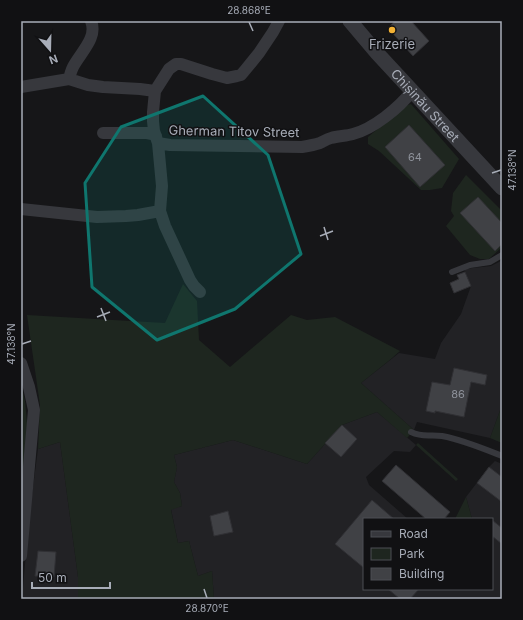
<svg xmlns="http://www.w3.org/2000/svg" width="523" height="620" font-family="Inter,sans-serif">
	<rect width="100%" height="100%" fill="#161618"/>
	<!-- built -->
	<path fill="#222225" d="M501,261h1v144l-12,33 -73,-16 -3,8 -53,-47 38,-30 36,6 6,-16 20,-29 10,-28 -7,-17 27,-3z
		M377,412l39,33 -6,7 -16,-1 -28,26 3,8 39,34h-44v70h128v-70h-20l-6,-22 23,-30 6,-6 7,3v135h-288l-2,-28 -14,5 -9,-35 -11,2 -7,-34 11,-3 -2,-13 -6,-11 3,-15 -3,-12 59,-15 74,24 35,-39z
		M60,442l18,135v22h-56l7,-81 9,-69z"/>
	<!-- green -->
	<path fill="#1e261f" d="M411,104l48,55 -17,29 -12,2h-9l-42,-39 -11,-7v-7l37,-31z
		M466,175l36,36v36l-13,12h-9l-10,-4 -24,-29 8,-10 -3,-5 2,-18z
		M183,284l14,17 2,39 31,27 61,-52 16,5 28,-3 65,34 -9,8 -30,24 53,47 -7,8 -30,-26 -35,13 -35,39 -74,-24 -59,15 3,12 -3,15 6,11 2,13 -11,4 7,33 11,-2 9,35 14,-5 2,28h-136v-22l-18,-135 -22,7 2,-44 -13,-90 138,8z
		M21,384l4,17 3,32 -7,70z
		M502,405v38l-12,-5z
		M418,443l40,36 -2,2 -40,-36z
		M466,497l6,22h-17z"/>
	<!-- building -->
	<path fill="#404145" stroke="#303034" d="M395,21h16l18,20 -16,15 -25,-28z
		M409,125l36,40 -25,22 -35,-40z
		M478,197l24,26v21l-7,7 -35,-38z
		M465,272l6,14 -17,7 -4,-10 9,-4 -2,-4z
		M454,368l33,7 -2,10 -14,-3 -7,35 -29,-6v2l-9,-2 6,-29 18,3z
		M342,425l15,14 -16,18 -16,-14z
		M396,465l54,47 -6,7h-18l-44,-38z
		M489,467l13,10v25l-25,-19z
		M372,500l22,19h-30v49l-29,-24z
		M228,511l5,21 -19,4 -4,-20z
		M492,520l10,8v16l-10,-8z
		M38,551l18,1 -2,25 -19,-1z
		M388,589h31l-9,10h-10z"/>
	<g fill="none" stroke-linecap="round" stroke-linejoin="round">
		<!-- service -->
		<path stroke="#37383d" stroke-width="6" d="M452,272l18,-7 20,-3 12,-7
			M411,432c13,6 18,2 31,4 21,4 40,12 60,20"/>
		<!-- minor -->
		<path stroke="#37383d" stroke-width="12" d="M69,79c1,-4 2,-8 4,-12 7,-14 25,-29 18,-46
			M21,87l48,-8 19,6 15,2 37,2 15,2
			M103,133h44l5,1 4,2
			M158,143l12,2 132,2c6,-1 12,-2 18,-4 4,-2 7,-4 11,-5 7,-2 15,-2 22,-4 20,-5 46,-26 59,-43
			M21,209l76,8 29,-1 12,-1 22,-4
			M200,292l-6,-6 -4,-6 -25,-54 -5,-15 2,-25 -4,-43 -4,-12 -1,-10v-9l2,-21 14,-22 7,-5h5l31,10 15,4 10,-2 4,-1 5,-6 13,-16 14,-21 6,-11
			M21,363l8,24 5,23 -13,146"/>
		<!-- tertiary -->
		<path stroke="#37383d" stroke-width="15" id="s1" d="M350,21l27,32 125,135"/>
	</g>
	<!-- marked area -->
	<path fill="#0f766e" fill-opacity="0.2" stroke="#0f766e" stroke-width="3" stroke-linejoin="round" d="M203,96l65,59 33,99 -66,55 -78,31 -65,-53 -7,-104 36,-56z"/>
	<!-- ticks -->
	<path fill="none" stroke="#a8adb8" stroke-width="1.5" d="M249,22l4,9M492,173l9,-3M324,227l4,13M320,236l13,-5M101,308l5,13M97,317l13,-5M22,344l9,-3M204,589l3,9"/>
	<!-- markers -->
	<circle fill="#f2b134" stroke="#111113" stroke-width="1.5" cx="392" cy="30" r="4"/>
	<g text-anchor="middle" stroke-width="3" stroke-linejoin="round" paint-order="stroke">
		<!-- number labels -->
		<g font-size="11" fill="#8e929b">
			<text x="415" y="161">64</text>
			<text x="458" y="398">86</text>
		</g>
		<!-- poi labels -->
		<g font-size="13" fill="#a8adb8" stroke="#111113">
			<text x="392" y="49">Frizerie</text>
		</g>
		<!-- street labels -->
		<g font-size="13" fill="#a8adb8" stroke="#111113">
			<text dy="5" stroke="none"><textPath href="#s1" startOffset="113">Chișinău Street</textPath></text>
			<text transform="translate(234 131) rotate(1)" y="5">Gherman Titov Street</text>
		</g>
	</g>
	<!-- border -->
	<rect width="523" height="620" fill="none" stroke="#111113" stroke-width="44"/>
	<!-- legend -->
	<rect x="363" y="518" width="130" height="72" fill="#111113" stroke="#4d4f55"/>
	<rect x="371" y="531" width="20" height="6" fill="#37383d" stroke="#4d4f55"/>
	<text x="399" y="538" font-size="12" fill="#a8adb8">Road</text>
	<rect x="371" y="548" width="20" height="12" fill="#1e261f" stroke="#4d4f55"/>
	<text x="399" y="558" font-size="12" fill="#a8adb8">Park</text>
	<rect x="371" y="568" width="20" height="12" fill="#404145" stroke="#4d4f55"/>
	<text x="399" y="578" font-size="12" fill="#a8adb8">Building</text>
	<!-- north arrow -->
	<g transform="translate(50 50) rotate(160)" stroke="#111113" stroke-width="3" paint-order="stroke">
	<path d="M0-3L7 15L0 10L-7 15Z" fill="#a8adb8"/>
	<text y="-6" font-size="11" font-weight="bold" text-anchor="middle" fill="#a8adb8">N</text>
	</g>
	<!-- scale -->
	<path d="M32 582v6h78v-6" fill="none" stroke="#a8adb8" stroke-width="2"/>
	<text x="38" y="582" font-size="12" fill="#a8adb8" stroke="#111113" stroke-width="3" paint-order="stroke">50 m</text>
	<rect x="22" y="22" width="479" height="576" fill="none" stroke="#a8adb8" stroke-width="1.5"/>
	<g font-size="10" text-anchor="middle" fill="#a8adb8">
		<text x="249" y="14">28.868°E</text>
		<text transform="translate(512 170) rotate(-90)" y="4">47.138°N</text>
		<text transform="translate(11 344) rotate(-90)" y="4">47.138°N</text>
		<text x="207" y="612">28.870°E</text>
	</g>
</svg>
